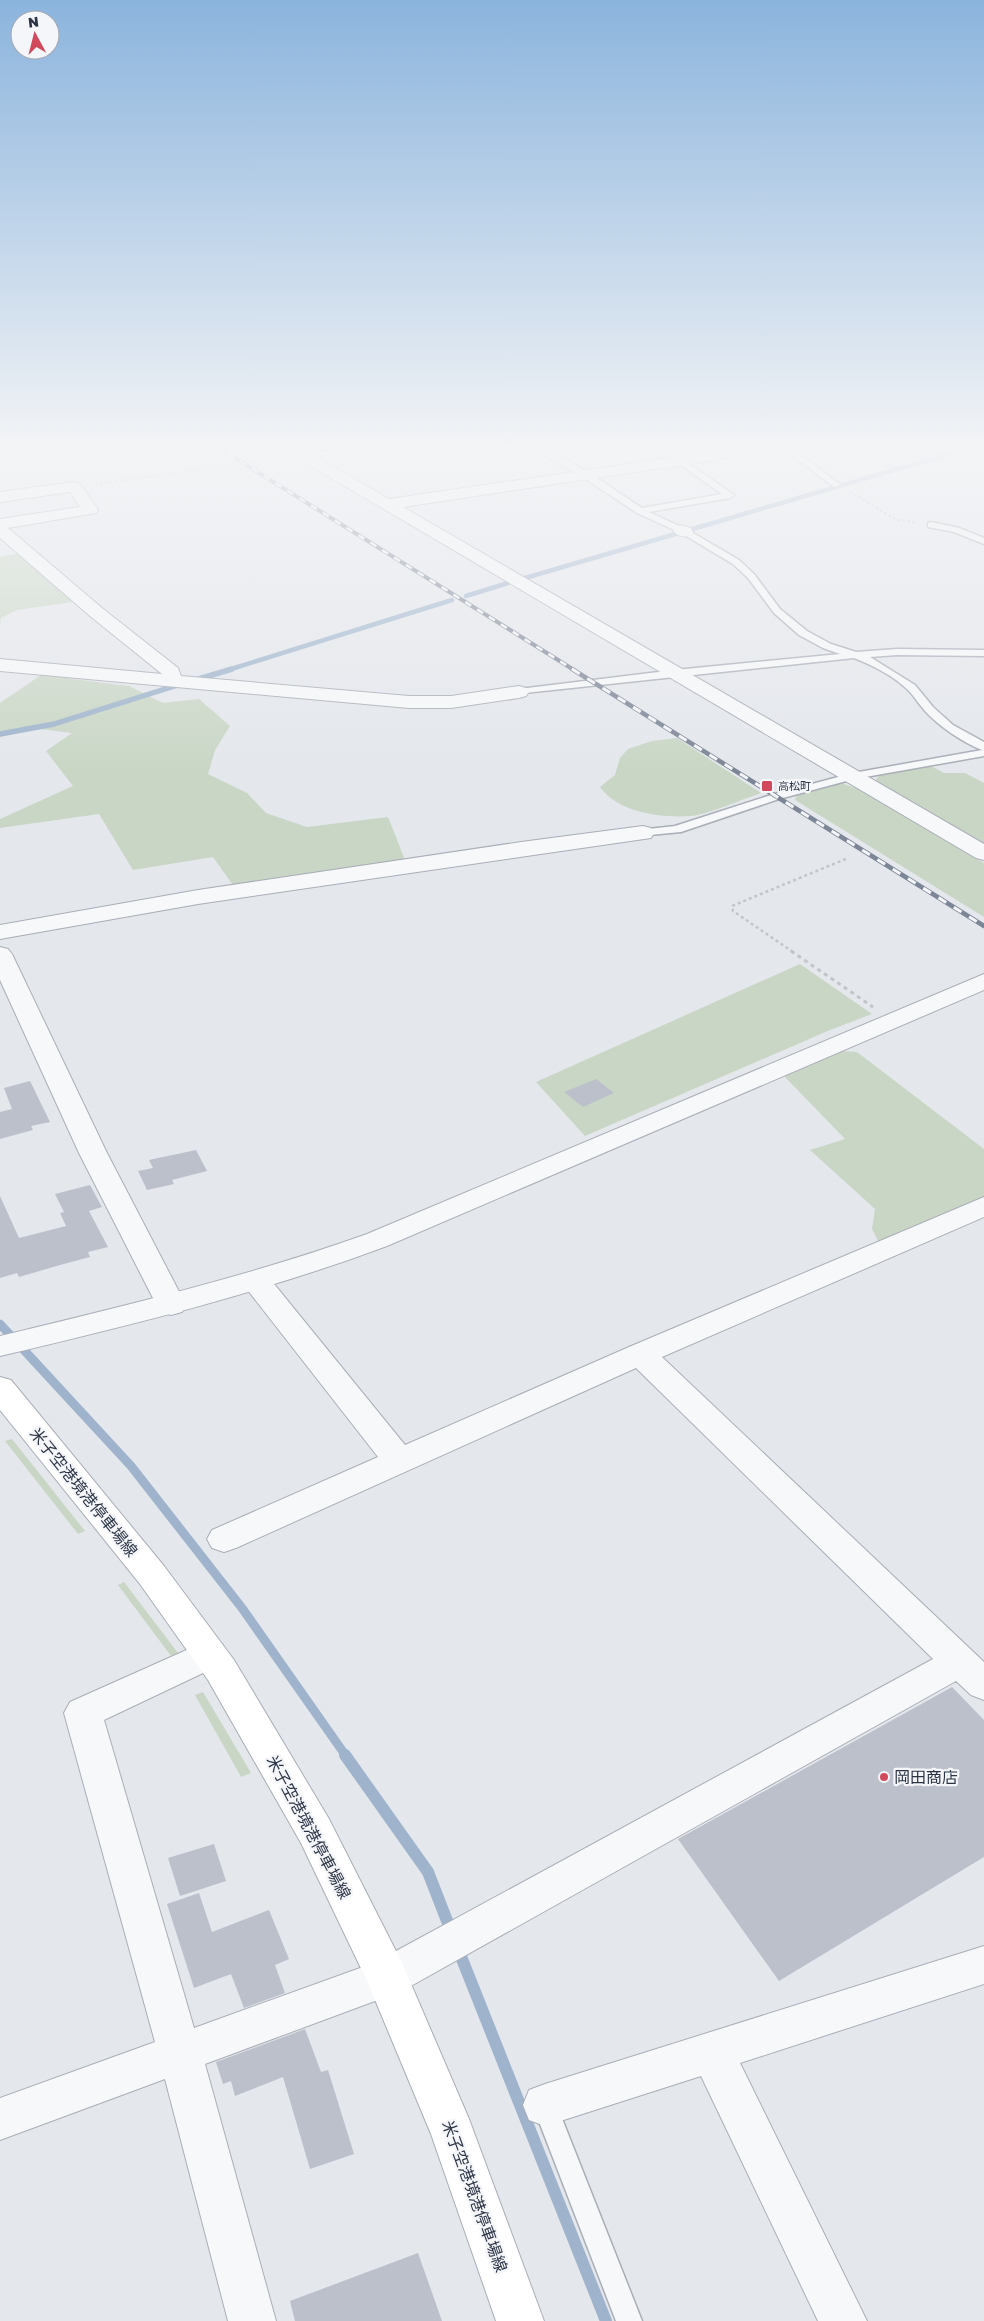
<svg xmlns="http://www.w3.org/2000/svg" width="984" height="2321" font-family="'Golos Text','Noto Sans JP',sans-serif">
	<rect width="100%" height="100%" fill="#e4e7ec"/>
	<!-- green -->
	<path fill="#c9d6c5" d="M18,554l55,48 -56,8 -16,8 -1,8v-67l1,-3z
		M41,675l88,11 34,17 36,-4 31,27 -15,24 -7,24 39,19 19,20 41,14 81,-10 17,43 -170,28 -22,-31 -80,13 -34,-56 -99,14v-9l73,-33 -27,-35 26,-18 -48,-6 -24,5v-29z
		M677,738l84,55c-18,6 -52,21 -70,23 -30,2 -72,-3 -91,-29l15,-12 5,-17 8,-9 24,-8z
		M931,766l13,7h21l19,10v61l-109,-63 5,-7z
		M841,783l18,6 125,74v54l-189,-117 2,-7z
		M800,964l72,50 -42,16 -245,106 -49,-54z
		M842,1051l15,1 127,97v52l-104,44 -8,-16 3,-20 -65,-59 35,-11 -61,-63z
		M12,1439l73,92 -7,3 -73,-93z
		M124,1582l54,71 -7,3 -53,-71z
		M203,1692l48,81 -10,4 -46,-82z"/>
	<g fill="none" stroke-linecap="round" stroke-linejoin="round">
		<!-- stream-far3 -->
		<path stroke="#9fb4cc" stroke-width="4.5" d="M525,578l451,-132
			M466,596l42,-13
			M228,670l224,-70"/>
		<!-- stream-far2 -->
		<path stroke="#9fb4cc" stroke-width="5.5" d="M192,681l40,-12
			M0,734l54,-10 127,-40"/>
		<!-- stream-far1 -->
		<path stroke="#9fb4cc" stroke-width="9" d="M0,1324l131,142 111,142 104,148"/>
		<!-- stream -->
		<path stroke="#9fb4cc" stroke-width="12" d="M345,1755l83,117 23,59
			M458,1949l148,372"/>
	</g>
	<!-- building -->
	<path fill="#bbc0ca" d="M596,1079l18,14 -31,14 -19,-15z
		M30,1081l20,41 -19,4 2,4 -33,9v-27l12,-3 -8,-21z
		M196,1150l11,21 -35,9 2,4 -27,6 -9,-19 15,-3 -4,-8z
		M90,1185l12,22 -13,4 19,36 -20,5 2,5 -30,8 -41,12 -2,-4 -17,5v-82l19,42 47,-12 -6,-13 4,-1 -9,-18z
		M952,1687l32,33v137l-205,124 -101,-142z
		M214,1844l12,37 -46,15 -12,-38z
		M199,1893l13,39 57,-22 20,49 -14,6 10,28 -41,15 -13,-34 -37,14 -27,-84z
		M305,2029l16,43 7,-2 26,84 -44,15 -27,-92 -48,19 -4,-15 -8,3 -7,-22z
		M418,2253l24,68h-147l-5,-20z"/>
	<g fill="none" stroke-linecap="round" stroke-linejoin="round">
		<!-- service casing -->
		<g stroke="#a9aeb7" stroke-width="3">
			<path id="service" d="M363,446h20l-4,2 -75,10 -4,-2 4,-2z
				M528,446c23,-2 91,47 114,62l80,-14 -48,-34 7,-2 53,37 -4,3 -81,14 39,18 51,30 15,14 26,35 27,22 24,13 25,8 41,-3 87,1v6l-87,-1 -27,2 45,28 18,22 20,18 31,17v14l-130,23 -75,20 -98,33 -42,4 -2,-3 2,-3 36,-4 96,-31 82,-22 129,-23c-20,-8 -42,-23 -57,-39 -6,-7 -11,-15 -17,-21 -14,-14 -36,-25 -54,-32l-339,36 -1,-2 5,-3 156,-19 165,-16 -17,-6 -24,-13 -25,-22 -26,-35 -15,-14 -52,-31 -44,-20 -56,-37z
				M780,446h9l52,39 -7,2z
				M931,522l28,6 25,10v6l-30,-12 -26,-5v-4z
				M545,2094l8,4 4,8 85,215h-26l-83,-215 4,-8z"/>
		</g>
		<!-- minor casing -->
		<g stroke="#a9aeb7" stroke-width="2">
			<path id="minor" d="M961,446h16l3,3 -8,5 -9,-4z
				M74,482l6,2 16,23 2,3 -2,3 -88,15 94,80 76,60 3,8 228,20h42l68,-10 7,2 3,4 -3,4 -7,2 -68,10h-42l-409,-37v-12l162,15 -72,-58 -90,-78v-19l80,-12 -10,-15 -70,10v-10z
				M681,525l10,3 2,4 -2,4c-7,1 -14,1 -18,-6l2,-3z
				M643,826l8,2 3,5 -3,5 -453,66 -198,35v-14l198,-35 323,-48z
				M0,947l8,2 4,5 95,199 79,152 -4,7 -11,3 -11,-3 -81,-159 -79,-173z
				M984,1197v20l-322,140 322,305v38l-13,-5 -15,-14 -554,310 -197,73 71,257h-48l-63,-242 -165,61v-42l155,-56 -91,-329 6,-11 139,-62 13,4 5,10 -5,10 -118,56 90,308 180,-65 559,-304 -297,-291 -400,180 -12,4 -12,-4 -5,-9 5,-9 166,-73 -132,-169 -5,-7 5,-7 10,-3 10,3 139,171 224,-98z
				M984,1946v38l-244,79 127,258h-49l-117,-245 -156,50 -16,-6 -6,-15 6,-15 16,-6z"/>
		</g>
		<!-- tertiary casing -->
		<g stroke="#a9aeb7" stroke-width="2">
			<path id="tertiary" d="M280,446h17l92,53 363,-53h35l-2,3 -5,1 -377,57 581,337v16l-8,-2 -694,-409z
				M984,974v16l-597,256c-126,47 -256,79 -387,110v-20c124,-30 247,-59 367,-102z"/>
		</g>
		<!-- secondary casing -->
		<g stroke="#a9aeb7" stroke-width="2">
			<path id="secondary" d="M0,1377l11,3 153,186 70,94 95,159 73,144 67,156 75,202h-48l-65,-187 -63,-151 -67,-140 -93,-163 -68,-96 -140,-174z"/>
		</g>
		<!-- path-far2 -->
		<path stroke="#c2c5cb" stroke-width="2" stroke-dasharray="2.5 2.5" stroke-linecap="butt" d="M95,484l179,-24
			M850,492l45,27 21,4"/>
		<!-- path-far1 -->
		<path stroke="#c2c5cb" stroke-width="2.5" stroke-dasharray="3 3" stroke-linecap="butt" d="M793,952l-60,-41 -1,-5 116,-48"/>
		<!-- path -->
		<path stroke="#c2c5cb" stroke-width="3" stroke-dasharray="4 4" stroke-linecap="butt" d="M791,951l82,56"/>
		<!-- service -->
		<use href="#service" fill="#f7f8fa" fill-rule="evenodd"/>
		<!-- minor -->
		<use href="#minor" fill="#f7f8fa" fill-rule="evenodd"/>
		<!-- tertiary -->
		<use href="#tertiary" fill="#f7f8fa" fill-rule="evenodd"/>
		<!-- secondary -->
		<use href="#secondary" fill="#fff" fill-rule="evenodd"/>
		<!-- rail-far1 casing -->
		<g stroke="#7d8696" stroke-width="4">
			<path id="rail-far1" d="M216,446l358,224"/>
		</g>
		<!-- rail casing -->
		<g stroke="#7d8696" stroke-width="4.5">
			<path id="rail" d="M572,669l412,257"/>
		</g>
		<!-- rail-far1 -->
		<use href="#rail-far1" stroke="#f4f6f9" stroke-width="2.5" stroke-dasharray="7" stroke-linecap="butt"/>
		<!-- rail -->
		<use href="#rail" stroke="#f4f6f9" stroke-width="3" stroke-dasharray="9" stroke-linecap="butt"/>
	</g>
	<!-- sky -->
	<linearGradient id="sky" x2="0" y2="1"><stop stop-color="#8bb4dd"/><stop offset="0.58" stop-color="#f3f4f6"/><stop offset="1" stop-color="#f3f4f6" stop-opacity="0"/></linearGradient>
	<rect width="984" height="771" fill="url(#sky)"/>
	<!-- markers -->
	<g fill="#d1495b" stroke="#f4f6f9" stroke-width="2">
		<rect x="761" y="780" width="12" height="12" rx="2.5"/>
		<circle cx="884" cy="1777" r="5"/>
	</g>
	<g text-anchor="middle" stroke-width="4.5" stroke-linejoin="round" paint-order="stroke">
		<!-- far-poi labels -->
		<g font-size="11" fill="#2b3445" stroke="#f4f6f9" text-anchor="start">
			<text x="778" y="790">高松町</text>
		</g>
		<!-- near-street labels -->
		<g font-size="16" fill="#2b3445" stroke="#f4f6f9">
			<text transform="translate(84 1492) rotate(51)" y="6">米子空港境港停車場線</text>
			<text transform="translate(309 1827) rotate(62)" y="6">米子空港境港停車場線</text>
			<text transform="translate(475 2196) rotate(70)" y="6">米子空港境港停車場線</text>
		</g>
		<!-- near-poi labels -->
		<g font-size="16" fill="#2b3445" stroke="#f4f6f9" text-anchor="start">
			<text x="894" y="1783">岡田商店</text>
		</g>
	</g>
	<!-- north arrow -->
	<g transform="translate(35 35) rotate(353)"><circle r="24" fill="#f4f6f9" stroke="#a4a8b1"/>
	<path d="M0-4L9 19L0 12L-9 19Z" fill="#d1495b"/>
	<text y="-8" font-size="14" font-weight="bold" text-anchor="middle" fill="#2b3445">N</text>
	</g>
</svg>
